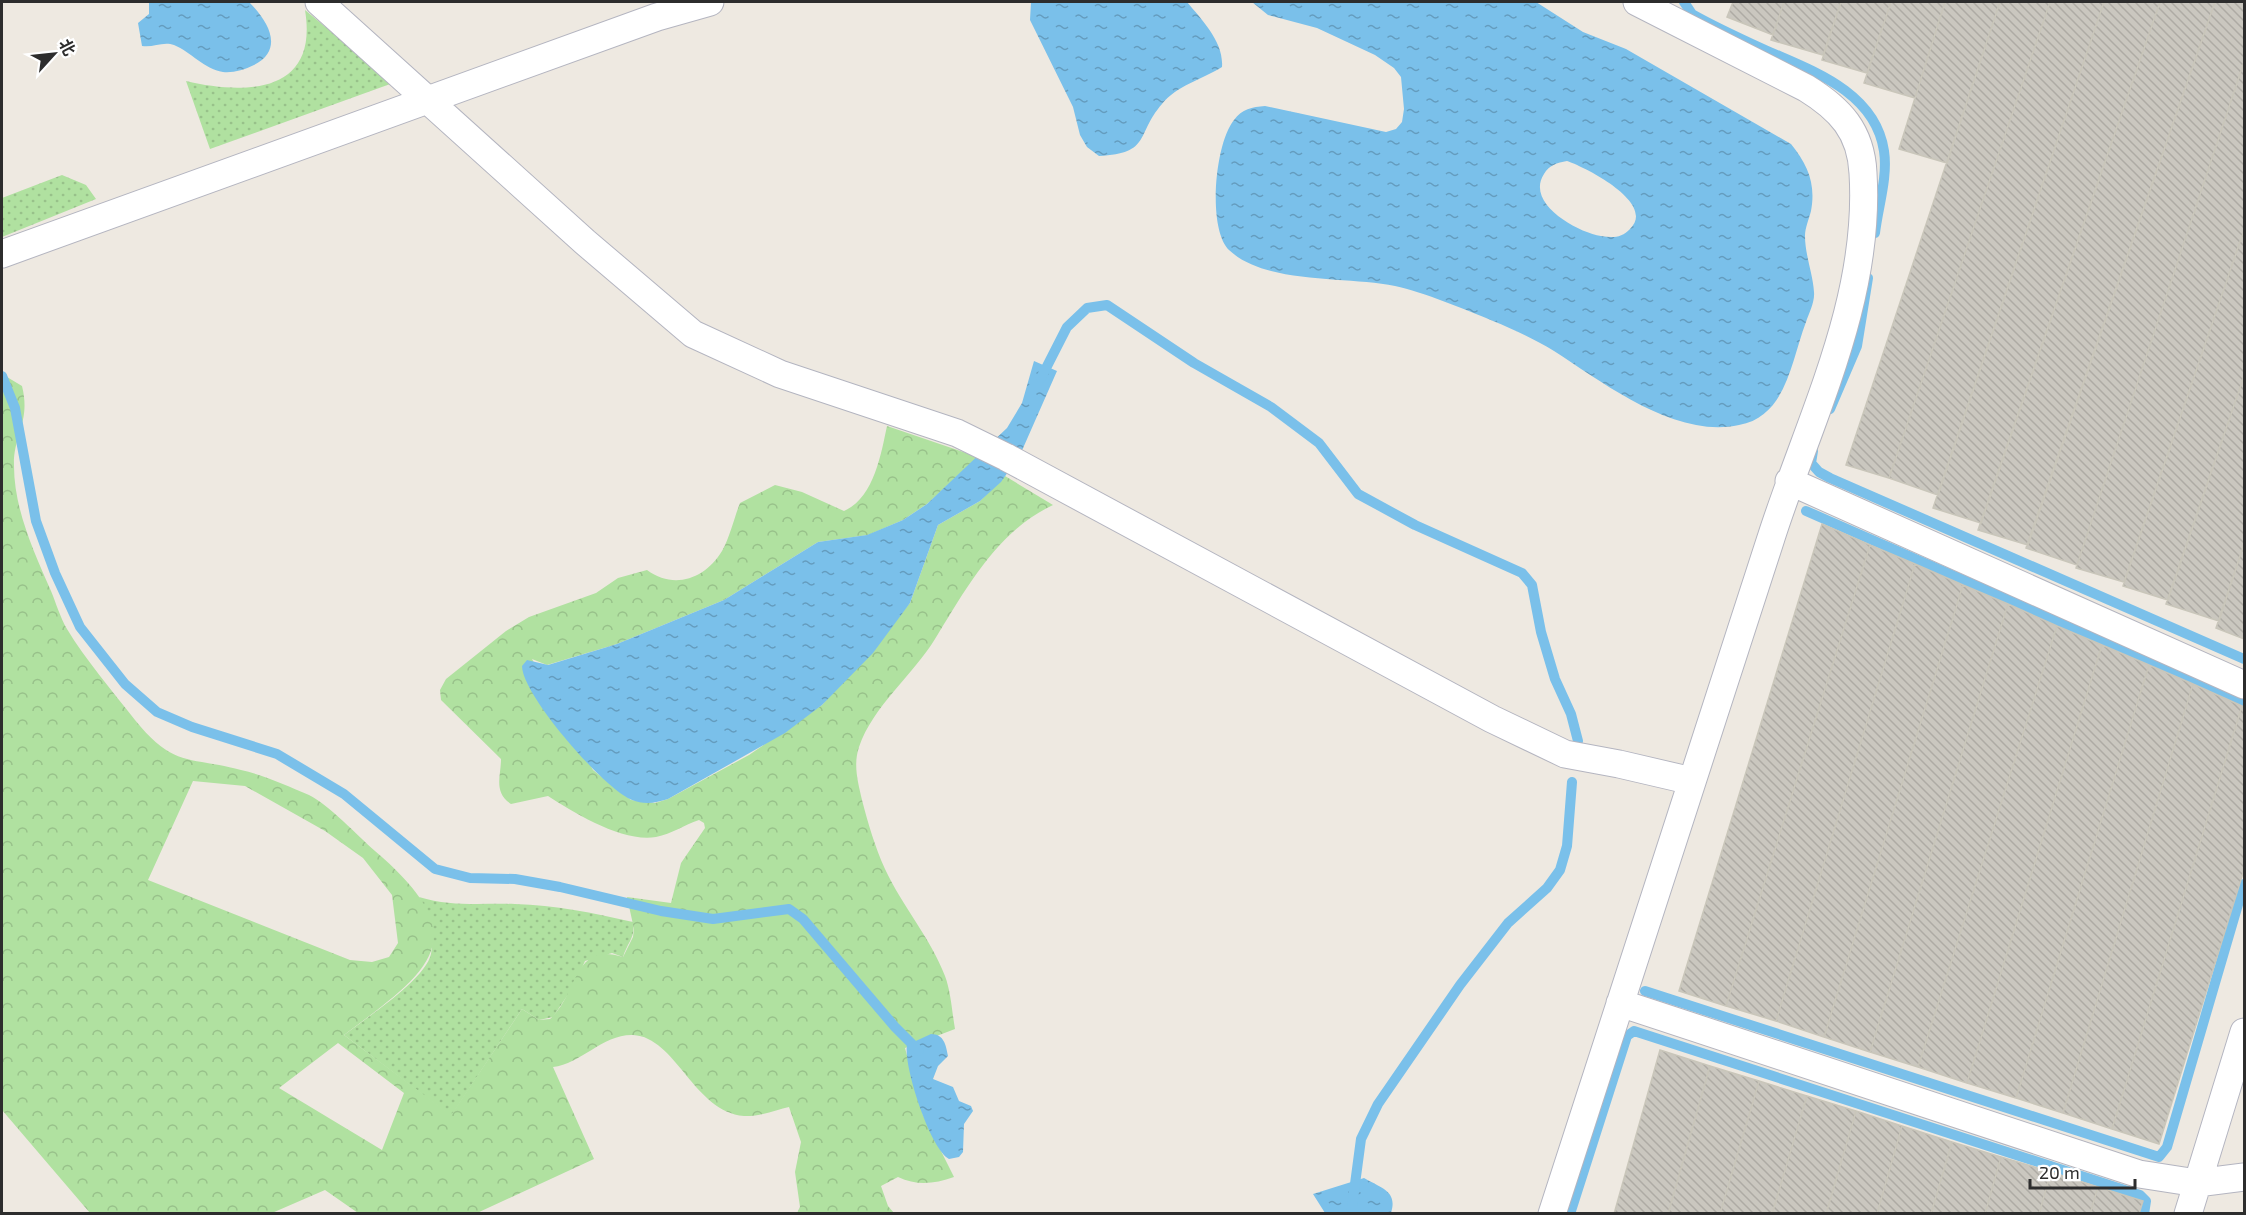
<svg xmlns="http://www.w3.org/2000/svg" width="2246" height="1215" font-family="'Exo 2','Noto Sans SC',sans-serif">
	<defs>
		<pattern id="green-dots" width="8" height="8" patternUnits="userSpaceOnUse" patternTransform="scale(1.5)"><rect width="8" height="8" fill="#b0e1a0"/><path d="M2 2h.1M6 6h.1" fill="none" stroke="#98c18a" stroke-width="1.8" stroke-linecap="round"/></pattern>
		<pattern id="forest-crowns" width="20" height="18" patternUnits="userSpaceOnUse" patternTransform="scale(1.5)"><rect width="20" height="18" fill="#b0e1a0"/><path d="M2 6a3 3 0 1 1 6 0M12 15a3 3 0 1 1 6 0" fill="none" stroke="#98c18a"/></pattern>
		<pattern id="water-ripples" width="26" height="14" patternUnits="userSpaceOnUse" patternTransform="scale(1.5)"><rect width="26" height="14" fill="#7ac0ea"/><path d="M2 4q2-2 4 0t4 0M15 11q2-2 4 0t4 0" fill="none" stroke="#649cbe"/></pattern>
		<pattern id="building-back-hatch" width="6" height="6" patternUnits="userSpaceOnUse" patternTransform="scale(1.5)"><rect width="6" height="6" fill="#cac7bf"/><path d="M-1 5l2 2M0 0l6 6M5-1l2 2" fill="none" stroke="#aeaba4"/></pattern>
	</defs>
	<rect width="100%" height="100%" fill="#eee9e1"/>
	<!-- green -->
	<path fill="url(#green-dots)" d="M305,10l88,73 -183,66 -24,-68c59,14 133,13 119,-71z
		M62,175l24,10 10,14 -94,38v-39z
		M419,897c33,10 62,6 96,7 40,1 78,9 118,18 3,15 -6,21 -10,35l-11,-4 -27,8 -12,26 -20,30 -14,3 -17,-11 -71,107 -107,-81c21,-16 82,-56 87,-81 4,-20 -3,-40 -12,-57z"/>
	<!-- forest -->
	<path fill="url(#forest-crowns)" fill-rule="evenodd" d="M2,374l20,12c9,36 -9,49 -8,80 0,43 20,86 37,125 5,12 9,26 16,38 18,30 46,63 68,91 39,48 53,36 106,50 23,5 47,16 68,25 19,9 49,41 66,56 103,88 56,119 -31,184l107,80 71,-106 17,11 11,-1c29,-25 22,-78 73,-62l10,-20 1,-8 -7,-32 44,6 10,-40 24,-35 -1,-5 -5,-3c-15,5 -27,14 -43,17 -32,6 -82,-24 -108,-41l-37,8c-18,-12 -10,-28 -10,-45l-60,-59 -1,-10 6,-11 60,-48 23,-14 67,-24 22,-15 29,-8c27,20 58,9 75,-19 8,-14 12,-33 18,-48l35,-18 27,7 42,19c30,-13 37,-57 43,-85l91,31 -51,47 -24,16 -35,15 -50,7 -94,58 -107,44 -70,21 -15,-6 61,111 38,30 24,3 13,-4 81,-44 73,-50 88,-102 28,-78 42,-24 25,-25 48,29c-56,26 -87,84 -118,134 -22,36 -62,67 -76,108 -6,18 -1,35 3,53 6,23 13,47 23,69 17,37 45,68 60,107 6,16 7,36 10,53l-50,19 18,67 31,62c-20,7 -37,9 -56,0l-17,9 7,20 6,7h-97l3,-6 -5,-35 6,-30 -12,-35c-13,3 -31,10 -45,9 -50,-4 -68,-79 -111,-81 -30,-1 -52,29 -80,32l41,92 -117,54h-119l-33,-23 -53,23h-182l-88,-103zM193,781l52,5 80,45 38,27 29,37 6,48 -9,14 -17,5 -22,-2 -202,-80zM338,1043l66,50 -22,57 -103,-62z"/>
	<!-- water -->
	<path fill="url(#water-ripples)" fill-rule="evenodd" d="M149,2h100c19,19 36,47 5,63 -10,5 -21,8 -31,7 -19,-3 -32,-20 -49,-27 -11,-4 -21,3 -32,1l-4,-23 11,-9z
		M1031,2h156c15,18 37,40 35,65 -19,12 -46,19 -60,37 -27,31 -10,49 -63,52l-12,-9 -7,-12 -7,-28 -43,-87z
		M1252,2h284l47,30 43,17 165,95c17,21 25,40 20,67 -2,8 -6,17 -6,25 0,19 8,38 9,56 1,10 -5,21 -8,30 -15,39 -19,94 -67,103 -64,14 -135,-42 -185,-74 -18,-11 -41,-22 -61,-30 -26,-11 -70,-29 -98,-35 -48,-10 -129,-1 -166,-36 -22,-22 -14,-107 5,-130 8,-11 18,-13 31,-14l121,26 10,-3 6,-7 2,-13 -3,-32 -7,-9 -19,-13 -58,-27 -49,-13zM1567,161c18,6 90,42 63,68 -8,9 -18,9 -29,7 -24,-4 -76,-33 -57,-62 5,-9 13,-11 23,-13z
		M1034,361l23,10 -37,84 -19,27 -21,19 -42,24 -28,78 -37,50 -51,52 -37,28 -117,66c-12,4 -24,6 -36,1 -28,-11 -110,-105 -110,-134l5,-6 21,5 69,-21 107,-44 94,-58 49,-7 36,-15 24,-16 80,-76 15,-25z
		M931,1034c13,0 15,11 17,22l-10,10 -5,13 20,8 6,14 12,5 2,5 -9,13 -1,28 -4,5 -10,2c-19,-10 -46,-94 -42,-114z
		M1364,1178c17,10 34,13 27,35h-66l-12,-19z"/>
	<g fill="none" stroke-linecap="round" stroke-linejoin="round">
		<!-- stream -->
		<path stroke="#7ac0ea" stroke-width="10" d="M1684,2l8,12c23,13 47,24 71,35 47,21 112,42 121,102 4,26 -6,56 -9,82
			M2,376l13,32 21,113 19,52 25,54 45,57 32,28 35,15 85,27 67,40 91,75 35,9 45,1 45,8 101,24 52,8 76,-10 14,10 92,108 24,24
			M1041,378l26,-51 20,-19 20,-3 87,58 77,44 48,36 39,51 57,31 107,48 10,12 9,47 14,47 16,35 7,27
			M1830,409l27,-63 11,-68
			M1813,451l-2,12 8,9 11,6 414,181
			M1806,511l438,192
			M1645,991l514,166 8,-10 77,-263
			M1351,1214l10,-75 17,-35 82,-119 48,-62 39,-35 13,-18 7,-24 5,-64
			M1570,1214l57,-178 7,-5 506,164 6,6 -2,13"/>
	</g>
	<!-- building -->
	<path fill="url(#building-back-hatch)" stroke="#c9c6ba" stroke-width="1.5" d="M1733,2h51l-11,33 -46,-18z
		M1784,2h57l-18,53 -52,-15z
		M1841,2h50l-24,71 -45,-13z
		M1891,2h54l-30,96 -51,-15z
		M1945,2h55l-53,161 -48,-14z
		M2000,2h50l-161,476 -43,-13z
		M2050,2h54l-166,493 -49,-17z
		M2104,2h56l-179,521 -48,-15z
		M2160,2h55l-187,543 -50,-15z
		M2215,2h29v60l-167,503 -51,-17z
		M2244,62v168l-120,352 -48,-14z
		M2244,230v146l-76,224 -45,-14z
		M2244,376v168l-25,77 -53,-17z
		M1822,524l48,21 -144,461 -47,-15z
		M2244,544v95l-28,-11z
		M1870,545l45,19 -139,457 -50,-15z
		M1915,564l48,21 -139,452 -48,-16z
		M1963,585l45,19 -138,448 -46,-15z
		M2008,604l49,22 -139,441 -48,-15z
		M2057,626l45,19 -135,438 -49,-16z
		M2102,645l47,20 -133,433 -49,-15z
		M2149,665l44,19 -130,429 -47,-15z
		M2193,684l49,22 -130,423 -49,-16z
		M2242,706l2,1v163l-85,274 -47,-15z
		M1660,1050l50,16 -42,148h-54z
		M1710,1066l49,15 -39,133h-52z
		M1759,1081l48,15 -35,118h-52z
		M1807,1096l49,15 -30,103h-54z
		M1856,1111l46,15 -25,88h-51z
		M1902,1126l50,16 -21,72h-54z
		M1952,1142l49,15 -16,57h-54z
		M2001,1157l50,15 -12,42h-54z
		M2051,1172l47,15 -8,27h-51z
		M2098,1187l45,14 -4,13h-49z"/>
	<g fill="none" stroke-linecap="round" stroke-linejoin="round">
		<!-- street casing -->
		<g stroke="#b4b5c0" stroke-width="29">
			<path id="street" d="M319,2l266,240 108,92 87,40 177,59 49,24 486,262 73,35 54,10 73,17
				M2,254l655,-237 53,-15
				M1789,481l455,204
				M1620,1003l519,171 58,9 47,-6
				M1552,1214c73,-226 146,-451 219,-676 38,-119 100,-236 92,-365 -2,-42 -23,-64 -57,-85l-169,-86
				M2188,1214l56,-182"/>
		</g>
		<!-- street -->
		<use href="#street" stroke="#fff" stroke-width="27"/>
	</g>
	<!-- border -->
	<rect width="2246" height="1215" fill="none" stroke="#2d2d2d" stroke-width="6"/>
	<!-- north arrow -->
	<g transform="translate(54 54) rotate(63)" stroke="#ffffff" stroke-width="4.5" paint-order="stroke">
	<path d="M0-4.5L10 22L0 15L-10 22Z" fill="#2d2d2d"/>
	<text y="-9" font-size="16" font-weight="bold" text-anchor="middle" fill="#2d2d2d">北</text>
	</g>
	<!-- scale -->
	<path d="M2030 1179v9h105v-9" fill="none" stroke="#2d2d2d" stroke-width="3"/>
	<text x="2039" y="1179" font-size="18" fill="#2d2d2d" stroke="#ffffff" stroke-width="4.5" paint-order="stroke">20 m</text>
</svg>
